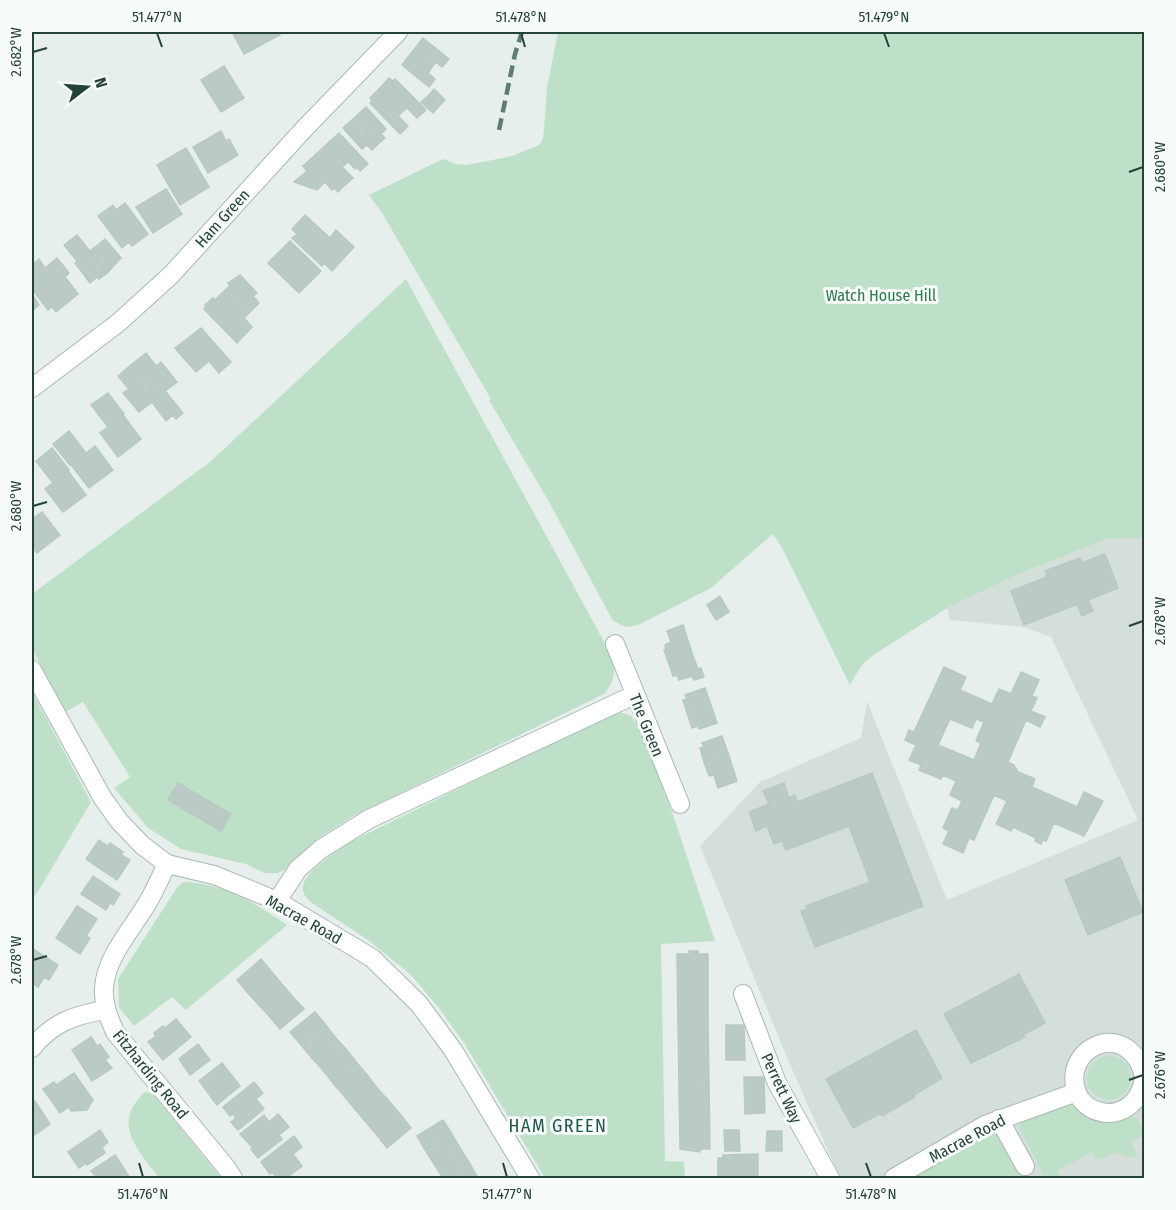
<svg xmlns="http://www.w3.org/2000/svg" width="1176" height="1210" font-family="'Fira Sans Condensed',sans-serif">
	<rect width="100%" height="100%" fill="#e6efeb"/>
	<!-- built -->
	<path fill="#d4dfda" d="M1110,538h34v640h-304l-52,-118 -88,-214 60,-64 101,-44 6,-37 80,199 191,-80 -87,-183 -27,-10 -74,-7 -3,-12 74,-35z"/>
	<!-- green -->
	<path fill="#bfe0c8" d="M558,32h586v506h-34l-89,35 -74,35 -75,48 -10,9 -12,20 -68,-137 -9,-14 -62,54 -73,37 -12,2 -13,-6 -64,-119 -60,-102 2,-1 -109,-186 -13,-18 74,-36 13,5 11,1 45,-9 27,-11 4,-6 1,-10 3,-41z
		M406,279l202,370c8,18 9,29 -4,45l-251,122 -33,21 -34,32 -8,4h-14l-18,-9 -65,-15 -33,-21 -34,-40 16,-11 -47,-75 -17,10 -34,-63v-55l178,-132z
		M32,692l59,110 -54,91 -5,5z
		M617,711l14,5 12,20 33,87 39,118 -54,3 4,217 19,1 1,16h-140l-81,-135 -25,-35 -29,-34 -42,-34 -56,-37c-5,-4 -10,-9 -9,-16 0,-15 39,-40 51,-47z
		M184,882c38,1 73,22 103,43l-101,85 -14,-13 -38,29 -15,-19 -1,-28 60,-93z
		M1087 1078a22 22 0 1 1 44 0a22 22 0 1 1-44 0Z
		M145,1092l7,1 69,85h-62c-22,-29 -48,-55 -14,-86z
		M1074,1102l42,16 15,-2 5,2 8,12v5l-13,7 6,13 -5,3 -17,-6 -17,8 -6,-8 -35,19 4,7h-16l-26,-51 6,-8z
		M996,1133l6,2 26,43h-115l76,-44z"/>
	<!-- building -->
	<path fill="#bbcac4" stroke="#b8c9c2" stroke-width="1.5" fill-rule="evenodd" d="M232,32h15l9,16 -12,6z
		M247,32h16l5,9 -12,7z
		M263,32h15l2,3 -12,6z
		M423,38l26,21 -7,8 -6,-5 -4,5 -20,-15z
		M412,52l20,15 -4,6 7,6 -6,8 -27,-22z
		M224,66l20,32 -23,14 -20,-32z
		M389,78l4,3 2,-2 31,31 -9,8 -10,-10 -5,4 -23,-23z
		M379,89l23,23 -4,4 10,10 -8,8 -30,-31 2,-3 -2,-2z
		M434,89l11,11 -6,6 -11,-10z
		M428,96l11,10 -6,7 -12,-11z
		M366,107l20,22 -5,5 4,4 -7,6 -24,-26z
		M354,118l24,26 -6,6 -5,-5 -5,4 -19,-21z
		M221,131l5,10 3,-2 9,16 -30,18 -15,-26z
		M339,133l29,31 -8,7 -3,-4 -2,2 -7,-8 -2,3 -19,-20z
		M327,144l19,20 -4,3 11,11 -9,8 -29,-31z
		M186,148l23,39 -29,18 -23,-40z
		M315,155l29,31 -6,6 -4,-4 -2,2 -7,-8 -8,8 -23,-8 13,-11 -4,-5z
		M166,189l16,25 -29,19 -17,-26z
		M125,203l23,31 -16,12 -3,-4 -7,6 -24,-32 15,-11 3,5z
		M305,215l25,23 6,-8 18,17 -22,24 -8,-8 -2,3 -30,-28 5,-4 -5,-5z
		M77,235l30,38 -8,6 -2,-2 -7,6 -15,-20 2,-2 -13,-16z
		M105,239l16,19 -14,15 -17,-22z
		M290,241l31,30 -22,22 -31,-30z
		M57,258l12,15 -4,4 13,17 -22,18 -4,-5 -4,3 -16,-21v-24l7,-6 6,9z
		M240,275l17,18 -4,3 6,7 -13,13 -23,-24 7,-6 -2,-3z
		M223,292l23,24 -2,2 8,9 -15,16 -33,-34 2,-2 -1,-2 8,-7 2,2z
		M32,294l7,11 -7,6z
		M201,328l30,34 -12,11 -10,-12 -13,11 -21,-24z
		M146,353l10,13 5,-4 16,20 -12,9 18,22 -7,6 -44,-55z
		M132,364l41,51 -7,6 -14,-19 -13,10 -16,-19 6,-4 -11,-13z
		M108,393l16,21 -16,13 -17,-22z
		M123,415l18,24 -23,18 -18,-24z
		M69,431l17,22 -16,12 -17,-21z
		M95,446l18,24 -24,18 -18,-23z
		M52,448l17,22 -16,13 -17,-22z
		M68,471l18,24 -23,17 -18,-23z
		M42,512l18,23 -23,18 -5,-7v-30l1,2z
		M1105,554l13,34 -30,12 5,11 -11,5 -5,-12 -53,21 -13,-34 36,-14 -2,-6 35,-13 2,5z
		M720,596l9,16 -13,8 -9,-15z
		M683,625l10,31 -24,8 -5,-14 2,-1 -1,-4 6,-3 -4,-11z
		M693,656l5,13 3,-1 3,9 -10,3 -2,-4 -13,4 -2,-5 -4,1 -4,-12z
		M944,667l22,10 -6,13 32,14 7,-15 12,5 10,-22 18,8 -7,16 5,2 -6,13 14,6 -5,10 -14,-7 -18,42 6,3 4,7 17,7 -3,8 45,20 7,-15 19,9 -19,35 -30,-13 -8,18 -3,-1 -2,4 -6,-3 1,-3 -23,-11 -2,4 -15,-7 11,-23 -13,-6 -20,45 -5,-2 -6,15 -20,-9 6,-13 -6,-3 9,-20 6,2 4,-9 -12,-6 6,-14 -13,-6 -2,4 -22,-9 2,-5 -12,-5 7,-15 -11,-5 4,-10 5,2zM950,719l22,9 4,-9 8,3 -8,19 5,2 -7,17 -36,-15z
		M705,688l6,17 -24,8 -4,-13 4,-1 -2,-4z
		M711,705l6,18 -18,6 -1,-3 -6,2 -5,-15z
		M722,736l6,17 -24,9 -4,-14 4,-1 -2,-4z
		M728,753l9,28 -19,7 -4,-13 -5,1 -5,-14z
		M872,773l51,133 -108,41 -14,-36 6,-2 -1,-3 64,-24 -21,-56 -63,24 -4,-9 -8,3 -7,-18 -11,5 -7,-19 20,-8 -6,-13 21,-8 5,15 6,-3 2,7z
		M178,783l53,31 -10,17 -53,-31z
		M99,840l9,6 2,-3 13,9 -2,3 9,5 -13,20 -31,-21z
		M1120,857l23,55 -55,23 -23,-55z
		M93,876l27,18 -7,11 -3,-2 -4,7 -25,-16z
		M77,906l20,13 -11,17 4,2 -10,16 -24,-16z
		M33,949l25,16 -9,15 -5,-3 -6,10 -6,-5z
		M689,951h9v3h10v68h-30l-1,-68h13z
		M261,959l10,12 -24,21 -10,-12z
		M271,971l10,12 -23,21 -11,-12z
		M1019,974l26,49 -22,12 2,2 -54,26 -27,-49z
		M281,983l11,13 -23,20 -11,-12z
		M292,996l12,13 -24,20 -11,-13z
		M315,1012l10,12 -24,21 -11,-13z
		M176,1019l15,18 -28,23 -15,-18 8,-6 -2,-3 9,-7 2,2z
		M678,1022h30l1,64 -30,1z
		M325,1024l10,13 -24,20 -10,-12z
		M726,1025h18l1,35h-19z
		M916,1030l26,48 -28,17 1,2 -33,19 -1,-3 -28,15 -27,-49z
		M91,1037l6,9 3,-2 9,13 -4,3 7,8 -20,13 -20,-31z
		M335,1037l11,12 -24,20 -11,-12z
		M198,1044l12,16 -20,15 -11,-16z
		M346,1049l11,14 -24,20 -11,-14z
		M222,1063l18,23 -23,19 -18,-24z
		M357,1063l11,13 -24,20 -11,-13z
		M74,1073l19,27 -6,10 -16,1 -2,-4 -9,6 -17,-24 11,-7 2,3z
		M368,1076l10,13 -24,19 -10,-12z
		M744,1077h20l1,36 -20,1z
		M254,1082l9,11 -7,6 8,10 -26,21 -7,-8 5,-4 -3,-4 -3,2 -7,-9z
		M709,1086l1,63h-10v3l-20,-3 -1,-62z
		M378,1089l11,12 -24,20 -11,-13z
		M35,1101l15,23 -17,12 -1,-33z
		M389,1101l11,13 -24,20 -11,-13z
		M278,1114l11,13 -10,8 3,4 -24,19 -7,-9 2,-1 -13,-14 24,-19 5,7z
		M400,1114l11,14 -24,20 -11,-14z
		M443,1120l9,14 -27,16 -8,-14z
		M100,1130l8,12 -6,5 3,6 -18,12 -1,-2 -7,5 -11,-16z
		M724,1130h15l1,21h-15z
		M767,1131h15v20h-16z
		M452,1134l8,14 -26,16 -9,-14z
		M294,1136l8,11 -9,7 9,12 -16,12h-9l-5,-6 -2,2 -9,-12z
		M460,1148l9,14 -26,16 -9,-14z
		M758,1154v24h-40v-20h5v-3z
		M115,1155l15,23h-33l-6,-7z
		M469,1162l9,16h-35z"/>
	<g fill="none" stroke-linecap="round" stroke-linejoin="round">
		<!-- minor casing -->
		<g stroke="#a8b8b2" stroke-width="20">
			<path id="minor" d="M615,644l65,160
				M32,670l70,127 17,24 23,24 25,19 47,11 63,26 95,57 47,46 34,46 77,128
				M167,864c-6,12 -12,26 -19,38 -15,26 -42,54 -44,86 -1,17 5,30 11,44l110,134 8,12
				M277,901l21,-32 23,-20 48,-30 265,-124
				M743,994l34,89 53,95
				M32,1048c20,-25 42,-33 73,-38
				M1144,1078c-4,-26 -28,-46 -54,-29 -7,4 -13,13 -15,22 -8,48 60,60 69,8
				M999,1119l26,47
				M894,1178l91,-53 92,-33"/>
		</g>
		<!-- tertiary casing -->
		<g stroke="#a8b8b2" stroke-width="20">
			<path id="tertiary" d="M32,388l86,-65 53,-48 134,-147 93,-96"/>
		</g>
		<!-- minor -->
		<use href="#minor" stroke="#fff" stroke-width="18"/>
		<!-- tertiary -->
		<use href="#tertiary" stroke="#fff" stroke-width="18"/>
		<!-- rail -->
		<path stroke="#5f7d75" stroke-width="4.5" stroke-dasharray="12 6" stroke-linecap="butt" d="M499,130l16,-76 7,-22"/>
	</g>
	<!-- ticks -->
	<path fill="none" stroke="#24423a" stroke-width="2" d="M157,33l5,14M521,33l4,14M884,33l5,14M33,52l14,-4M1129,172l14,-5M33,506l14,-4M1129,626l14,-5M33,960l14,-4M1129,1080l14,-5M139,1163l4,14M503,1163l4,14M866,1163l5,14"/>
	<g text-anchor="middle" stroke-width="6" stroke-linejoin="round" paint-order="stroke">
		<!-- street labels -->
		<g font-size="16" fill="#24423a" stroke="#f7fbf9">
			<text transform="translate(222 218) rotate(-48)" y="6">Ham Green</text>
			<text transform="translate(647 725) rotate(68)" y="6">The Green</text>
			<text transform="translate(304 919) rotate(29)" y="6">Macrae Road</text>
			<text transform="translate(151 1074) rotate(51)" y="6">Fitzharding Road</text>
			<text transform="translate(782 1088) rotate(65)" y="6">Perrett Way</text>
			<text transform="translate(967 1138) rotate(-28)" y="6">Macrae Road</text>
		</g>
		<!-- park labels -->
		<g font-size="16" fill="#2d7a4b" stroke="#f7fbf9">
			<text x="881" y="301">Watch House Hill</text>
		</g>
		<!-- neighbourhood labels -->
		<g font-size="18" letter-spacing="1.5" fill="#1f5548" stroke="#f7fbf9">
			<text x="558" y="1132">HAM GREEN</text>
		</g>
	</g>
	<!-- border -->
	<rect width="1176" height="1210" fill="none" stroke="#f7fbf9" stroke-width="66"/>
	<!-- north arrow -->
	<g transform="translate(87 87) rotate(73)" stroke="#f7fbf9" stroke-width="4.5" paint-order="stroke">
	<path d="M0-4.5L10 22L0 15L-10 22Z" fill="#24423a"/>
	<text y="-9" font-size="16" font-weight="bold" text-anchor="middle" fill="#24423a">N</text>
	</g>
	<rect x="33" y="33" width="1110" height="1144" fill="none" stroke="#24423a" stroke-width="2"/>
	<g font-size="15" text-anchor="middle" fill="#24423a">
		<text x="157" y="22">51.477°N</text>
		<text x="521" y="22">51.478°N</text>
		<text x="884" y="22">51.479°N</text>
		<text transform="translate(16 52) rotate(-90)" y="5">2.682°W</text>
		<text transform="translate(1160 167) rotate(-90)" y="5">2.680°W</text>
		<text transform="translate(16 506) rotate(-90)" y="5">2.680°W</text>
		<text transform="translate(1160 621) rotate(-90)" y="5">2.678°W</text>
		<text transform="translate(16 960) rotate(-90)" y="5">2.678°W</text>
		<text transform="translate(1160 1075) rotate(-90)" y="5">2.676°W</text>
		<text x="143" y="1199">51.476°N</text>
		<text x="507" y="1199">51.477°N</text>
		<text x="871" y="1199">51.478°N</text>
	</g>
</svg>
